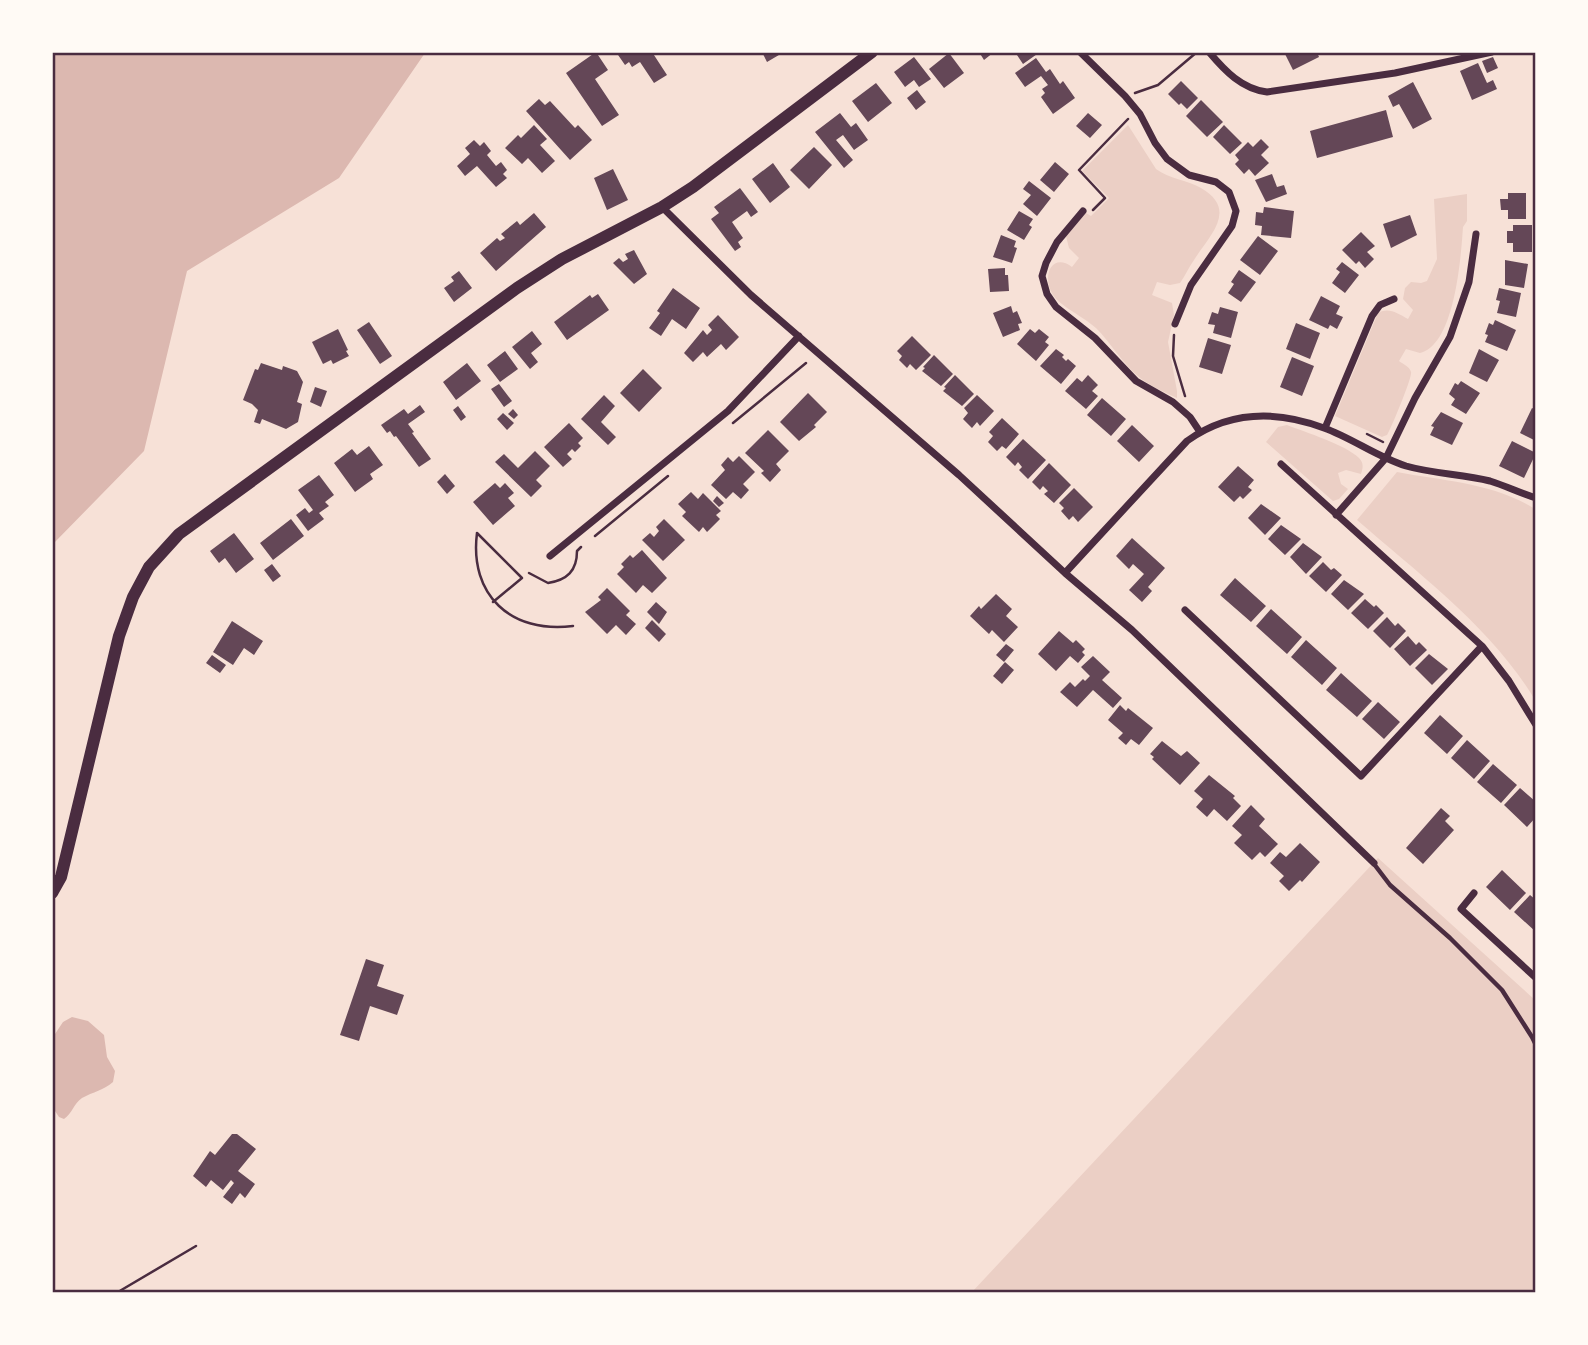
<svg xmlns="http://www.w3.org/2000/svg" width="1588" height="1345" font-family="Helvetica,sans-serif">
	<rect width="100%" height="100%" fill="#f7e1d7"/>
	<!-- green -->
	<path fill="#ebcfc5" d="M1128,125l28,44c13,10 31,11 45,19 38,22 8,48 -7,72 -5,7 -9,16 -14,23l-10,2 -13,-3 -5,13 20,8 2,12 -6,27 9,49v7c-13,-6 -27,-12 -38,-21 -17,-14 -28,-34 -43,-49 -12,-11 -36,-22 -43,-33 -12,-19 -1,-43 19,-28l7,-9 -10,-10 -3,-12 20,-23 5,3 18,-18 -27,-27z
		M1467,194v27l-4,6c-2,29 -8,118 -43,126l-14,-4 -7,12c4,3 11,6 12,11 2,4 -21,59 -24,63 -2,1 -4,1 -5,2l-47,-21 43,-103c11,-6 19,0 30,6l5,-9 -10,-11 2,-11 6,-6 10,1 6,-2 10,-22 -3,-60z
		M1287,425c18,7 59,20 72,33 5,5 4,10 2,16l-15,-4 -8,3 3,11 7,5 -9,10 -6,2 -67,-59 12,-15z
		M1397,472c47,9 97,11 138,37v191c-43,-72 -115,-125 -178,-180z
		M1378,858l157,142v292h-563z"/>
	<!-- water -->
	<path fill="#dcb8b0" d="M53,52l372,1 -86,125 -152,93 -43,180 -90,92 -1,5z
		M72,1017l16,4 16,14 3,22 8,14 -2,11c-9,8 -20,10 -31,16 -8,5 -10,16 -18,21l-5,-2 -6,-9v-71l10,-15z"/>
	<!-- building -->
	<path fill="#644757" d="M596,52l12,18 -13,9 24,36 -17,11 -36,-53z
		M616,52h36l15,23 -13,8 -14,-21 -8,5 -3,-5 -4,3z
		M762,52h22l-17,10z
		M979,52h15l-10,8z
		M1015,52h25l-17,12z
		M1284,52h33l2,5 -26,13z
		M949,53l15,20 -20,15 -15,-19z
		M914,57l17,22 -12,8 -5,-7 -9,7 -11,-15z
		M1493,57l5,11 -11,5 -5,-12z
		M1036,58l10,14 4,-3 10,15 3,-3 12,17 -22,16 -12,-17 4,-4 -3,-4 6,-4 -7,-9 -16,11 -10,-14z
		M1478,63l9,20 6,-3 4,9 -25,11 -12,-29z
		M1181,81l17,17 -11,11 -6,-6 -2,2 -11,-11z
		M1413,82l19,37 -19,10 -14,-25 -6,3 -5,-11z
		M876,83l16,20 -24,19 -16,-21z
		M917,90l9,12 -10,8 -9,-12z
		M539,99l6,6 5,-4 25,27 3,-3 14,15 -22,20 -44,-49z
		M1201,100l22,22 -16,15 -21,-21z
		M1386,110l7,27 -76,21 -7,-27z
		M840,113l11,14 5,-4 12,17 -14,10 -11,-15 -7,5 17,20 -9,8 -29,-36z
		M1088,113l14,12 -12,13 -14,-12z
		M534,125l13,14 -7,6 15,16 -13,12 -14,-15 -6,6 -17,-16 13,-13 3,3z
		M1224,125l18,18 -12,11 -17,-17z
		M1261,139l8,8 -8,8 8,8 -14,13 -6,-7 -5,5 -9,-10 4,-4 -4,-5 13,-13 5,5z
		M474,140l6,6 4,-4 7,9 -4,4 9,11 5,-4 6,8 -4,4 4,4 -11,9 -19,-21 -12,10 -8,-10 13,-12 -5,-6z
		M814,147l18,18 -23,24 -19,-19z
		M1055,162l14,12 -15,18 -14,-12z
		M773,163l17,24 -20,16 -18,-24z
		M613,169l15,31 -21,10 -13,-32z
		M1272,174l5,13 7,-2 3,9 -21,8 -11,-22z
		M1029,181l22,17 -14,18 -14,-12 8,-9 -8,-6z
		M740,188l18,24 -7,5 -4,-6 -15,11 11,16 -5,4 3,5 -6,4 -24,-32 8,-6 -5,-6z
		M1508,193h18v26h-18v-9h-7l-1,-11h8z
		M1264,207l30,4 -3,27 -30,-3 1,-9 -7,-1 1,-13 7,1z
		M1019,211l14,8 -4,6 3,2 -8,13 -17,-10z
		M534,213l12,14 -50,44 -16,-18 17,-15 3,3 5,-3 -4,-4 16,-13 3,4z
		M1410,215l7,20 -26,13 -8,-24z
		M1513,225h19v27h-19v-9h-6v-12h6z
		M1361,232l14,14 -8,6 7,7 -9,9 -6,-7 -3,3 -14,-14z
		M1001,235l15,6 -2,6 3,1 -5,15 -19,-6z
		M1258,236l20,15 -18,24 -20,-15z
		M634,250l13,24 -13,10 -21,-21 6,-5 4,4 5,-3 -3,-5z
		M1505,260l23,4 -4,24 -19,-3z
		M1342,262l17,13 -14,18 -13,-10 8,-11 -4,-3z
		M1005,268v7h3l1,16 -19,1 -2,-23z
		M1239,270l17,12 -15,20 -13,-9 6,-9 -3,-2z
		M459,271l13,17 -18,14 -10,-14 10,-7 -3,-4z
		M673,288l27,20 -14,21 -14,-10 -11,17 -12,-8 11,-15 -3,-2z
		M1499,288l22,5 -5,24 -19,-4 3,-12 -4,-1z
		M598,294l11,16 -42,30 -13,-18 36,-27 2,3z
		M1321,296l19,10 -4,8 7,3 -6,12 -7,-4 -2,4 -19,-9z
		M1011,306l2,7 4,-2 5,12 -4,1 2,6 -17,7 -10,-24z
		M1220,307l18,5 -7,26 -18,-5 2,-8 -7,-1 4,-12 6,2z
		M718,315l21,22 -13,13 -5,-6 -14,13 -4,-5 -10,10 -9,-9 19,-23 4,5 5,-5 -4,-5z
		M1495,320l21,10 -9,21 -22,-9 3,-7 -3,-1 4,-11 4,2z
		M369,322l23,34 -12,8 -23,-34z
		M1296,323l24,10 -10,26 -24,-10z
		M338,329l10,21 -2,1 3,5 -16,8 -2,-4 -8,4 -11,-22z
		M1030,329l5,4 4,-4 10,8 -4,5 4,3 -13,16 -19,-17z
		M532,331l10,13 -11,9 7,9 -8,7 -18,-22z
		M912,336l19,19 -15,15 -6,-6 -3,4 -8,-8 3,-4 -5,-5z
		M1208,338l23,7 -9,29 -23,-7z
		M1056,349l8,6 -2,2 4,4 2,-2 8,7 -15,18 -21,-18z
		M1479,349l20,11 -12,22 -18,-9z
		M505,351l13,18 -18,13 -13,-17z
		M934,355l19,19 -12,12 -19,-15 3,-3 -2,-1z
		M1292,357l22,9 -12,30 -22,-9z
		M261,363l21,7 1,-4 14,5 6,11 -6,20 5,2 -4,18 -12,7 -24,-10 -2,5 -6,-2 4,-12 -6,-6 -9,-4 12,-31 3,1z
		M467,363l14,18 -25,19 -13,-18z
		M643,369l19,19 -23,24 -19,-19z
		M955,375l19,19 -12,12 -19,-15 3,-3 -2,-1z
		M1088,375l10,10 -6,6 6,5 -12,13 -21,-18 12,-13 5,4z
		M1461,381l19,12 -14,21 -15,-9 4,-6 -6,-5 6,-11 3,2z
		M499,384l13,17 -8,6 -13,-18z
		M315,387l12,4 -6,16 -11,-5z
		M808,393l19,19 -13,13 2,2 -17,14 -19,-19z
		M604,395l11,11 -14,16 15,15 -8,8 -27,-26z
		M977,395l17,16 -14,15 -3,-4 -5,6 -9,-9 5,-6 -4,-5z
		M1102,398l24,21 -15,17 -24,-21z
		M420,405l5,7 -17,12 6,8 -2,1 19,26 -12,8 -23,-31 -2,1 -4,-6 -3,2 -6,-8 23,-16 4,5z
		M458,406l8,11 -5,4 -8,-11z
		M1532,408l4,2v31l-16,-8z
		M513,409l5,6 -4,4 -6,-5z
		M1441,412l22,11 -11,22 -22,-10 4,-8 -3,-1z
		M503,413l11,10 -7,7 -10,-11z
		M1002,418l17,16 -13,15 -4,-3 -5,5 -9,-9 5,-6 -4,-4z
		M569,423l14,15 -5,5 3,3 -6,6 -3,-3 -5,5 5,5 -9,8 -19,-20z
		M1132,425l22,21 -15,16 -22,-21z
		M768,430l21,21 -13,13 5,6 -11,12 -9,-9 3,-2 -19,-18z
		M1023,439l23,21 -18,19 -9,-9 3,-3 -4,-5 -3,4 -9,-9z
		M1512,441l24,12 -12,25 -25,-12z
		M369,446l14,19 -13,9 3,5 -18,13 -21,-29 18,-14 5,6z
		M535,451l15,15 -14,14 6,6 -11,11 -36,-35 9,-8 14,14z
		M739,456l16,16 -12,12 6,6 -8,9 -8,-7 -7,7 -15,-14 14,-15 -4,-5 7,-8 5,5z
		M1049,463l22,22 -17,18 -10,-9 4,-3 -5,-5 -3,4 -8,-8z
		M1238,466l16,14 -6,7 4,3 -9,9 -3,-3 -6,6 -16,-15z
		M445,474l10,12 -8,8 -10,-12z
		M319,475l15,20 -9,7 4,4 -10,7 5,6 -16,12 -12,-16 9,-7 4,5 4,-3 -15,-20z
		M495,483l5,5 5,-5 9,10 -6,5 7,8 -22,19 -20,-23z
		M1074,488l19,19 -15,15 -5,-6 -4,4 -8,-9 3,-3 -5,-5z
		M691,492l7,7 5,-6 18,18 -5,4 4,4 -13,13 -4,-5 -4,5 -17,-16 4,-4 -8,-8z
		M717,496l7,7 -5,4 -6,-6z
		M1261,504l20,14 -16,17 -17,-17z
		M291,519l13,17 -31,24 -13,-17z
		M664,519l21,21 -22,21 -21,-21 8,-7 4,4 5,-6 -3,-4z
		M1281,525l20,14 -16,16 -17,-16z
		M234,533l20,26 -18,14 -11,-15 -6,5 -9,-12z
		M1132,538l33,30 -17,19 4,4 -10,11 -13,-12 15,-16 -11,-10 -4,5 -13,-13z
		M1303,543l19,14 -16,17 -16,-17z
		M642,550l25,28 -15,15 -9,-8 -7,8 -19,-19 7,-7 -3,-3 9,-9 3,3z
		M1323,562l8,8 3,-2 8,7 -16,17 -17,-16z
		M272,564l9,12 -8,6 -9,-12z
		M1235,578l31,28 -15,16 -31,-27z
		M1344,580l20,14 -16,16 -17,-16z
		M607,588l23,23 -4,4 10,9 -10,11 -10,-10 -9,9 -22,-22 16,-12 -3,-3z
		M996,594l16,15 -6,7 12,11 -14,15 -12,-12 -3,4 -19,-18 9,-10 2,3z
		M1365,599l9,8 2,-2 8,8 -16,16 -17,-16z
		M656,602l11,10 -8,12 -12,-12z
		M1271,609l31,28 -15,17 -31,-28z
		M1387,617l8,9 3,-3 8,8 -16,17 -17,-17z
		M652,620l14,14 -7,8 -14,-14z
		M232,621l31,20 -9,14 -10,-7 -11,17 -20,-13z
		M1059,631l14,12 3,-3 9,9 -3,3 3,3 -7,8 -8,-7 -14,15 -18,-17z
		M1408,636l8,9 3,-3 8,8 -17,16 -16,-17z
		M1306,640l31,28 -15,17 -31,-28z
		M1006,644l8,6 -10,12 -8,-7z
		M1429,654l19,15 -16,16 -17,-17z
		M212,655l14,10 -6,8 -14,-10z
		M1093,656l17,16 -8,8 20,18 -9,10 -20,-18 -16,17 -17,-15 10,-10 5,5 8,-8 2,2 5,-5 -9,-9z
		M1005,662l9,8 -12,14 -9,-8z
		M1341,673l31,28 -15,16 -31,-27z
		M1378,702l22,20 -16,17 -22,-20z
		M1120,705l6,6 2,-3 25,20 -14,17 -8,-6 -5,6 -8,-7 5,-5 -15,-13z
		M1440,715l23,21 -16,18 -23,-21z
		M1467,740l23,21 -16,18 -23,-21z
		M1162,741l19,15 6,-5 13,12 -20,22 -28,-26 2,-2 -4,-3z
		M1493,764l24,21 -16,18 -24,-21z
		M1209,775l26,21 -2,2 8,8 -14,15 -13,-12 -7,8 -11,-10 7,-8 -9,-8z
		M1520,788l16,14v15l-9,10 -23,-22z
		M1251,805l14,14 -6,7 19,18 -13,13 -5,-5 -8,8 -18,-17 8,-8 -10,-9z
		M1441,808l9,8 -5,5 9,9 -31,34 -17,-16z
		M1300,843l20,19 -18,20 -2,-2 -11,11 -10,-10 5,-5 -14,-13 10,-11 6,5z
		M1502,870l24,23 -16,17 -24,-23z
		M1530,895l6,5v32l-22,-20z
		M366,959l18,6 -7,21 27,9 -7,20 -27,-9 -11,35 -19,-6z
		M232,1134h5l19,15 -18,22 17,13 -10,14 -5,-5 -8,11 -9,-7 11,-14 -3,-3 -8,10 -12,-10 -5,7 -13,-11 17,-25 5,4z"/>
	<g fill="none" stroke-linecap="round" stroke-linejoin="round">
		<!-- path -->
		<path stroke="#4a2c40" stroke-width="2.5" d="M1135,93l23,-8 39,-33
			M1093,210l12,-12 -26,-28 49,-51
			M1174,335l-1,21 12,40
			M733,423l73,-60
			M1367,434l16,8
			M595,536l73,-60
			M529,573l19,10c19,-3 29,-12 29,-32l4,-4
			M493,602l29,-24 -45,-45c-8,62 34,101 96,93
			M118,1292l78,-46"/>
		<!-- service -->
		<path stroke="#4a2c40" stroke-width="4.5" d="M1374,864l16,21 60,53 52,52 30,47 4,8"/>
		<!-- minor -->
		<path stroke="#4a2c40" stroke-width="7" d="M1080,52l45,44 15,18 15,29 12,16 22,16 27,7 13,10 7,19 -4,15 -41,59 -16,39
			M1209,52c16,19 33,37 58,40l128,-19 97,-21
			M662,207l89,88 208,180 106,98 67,57 242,233
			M1083,211l-26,31 -11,21 -4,13 5,18 9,13 39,31 41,43 37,21 17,15 10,15
			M1325,428l47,-112 8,-11 14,-6
			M1281,464l201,182 27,35 27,44
			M1336,515l50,-57 29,-60 35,-61 19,-55 7,-48
			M550,556l178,-145 71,-75
			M1065,573l122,-132c42,-30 89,-31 137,-13 28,10 53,29 82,38 28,8 57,8 84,15 16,5 30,12 46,17
			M1185,610l176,166 121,-130
			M1474,893l-13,16 75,69"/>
		<!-- secondary -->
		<path stroke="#4a2c40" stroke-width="12" d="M52,893l9,-16 58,-241 14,-39 16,-30 30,-33 338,-246 45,-29 100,-52 31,-20 179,-135"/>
	</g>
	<!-- border -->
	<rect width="1588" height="1345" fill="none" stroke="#fffaf5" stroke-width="108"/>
	<rect x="54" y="54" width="1480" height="1237" fill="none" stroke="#4a2c40" stroke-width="2.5"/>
</svg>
